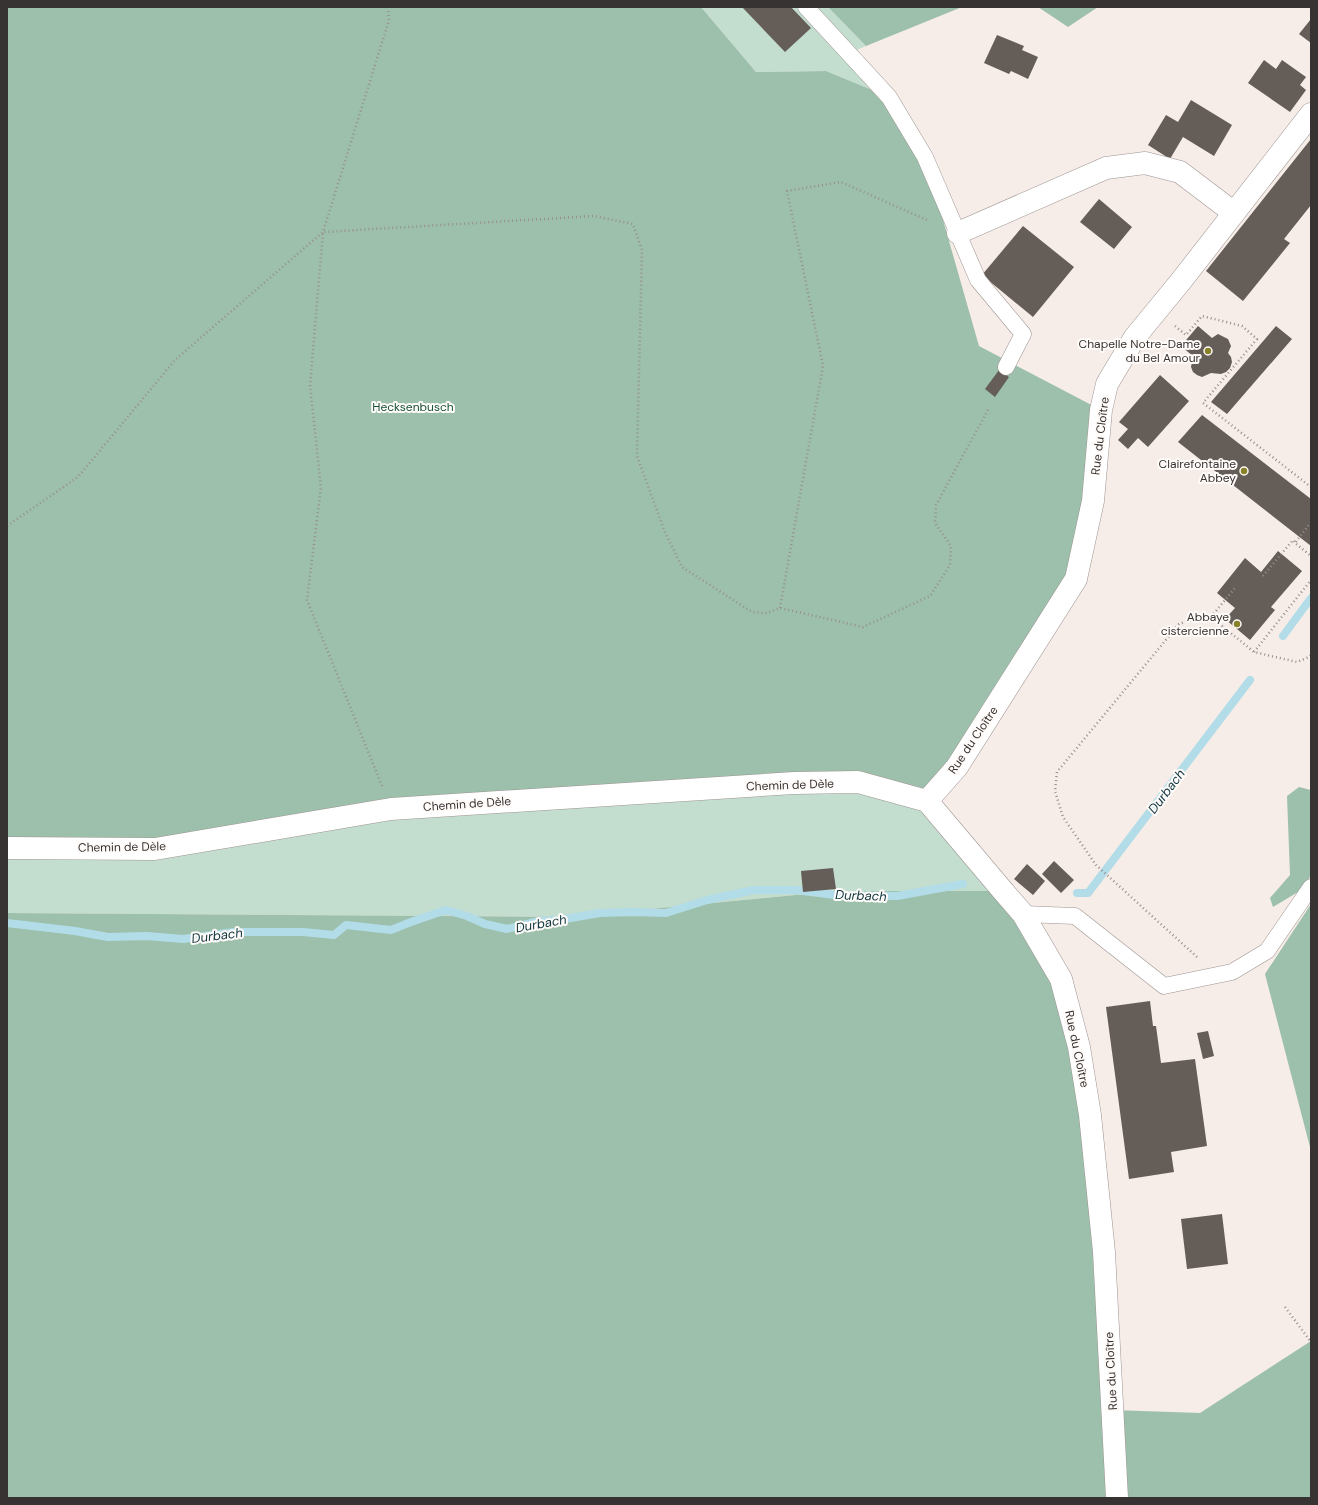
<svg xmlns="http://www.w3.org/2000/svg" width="1318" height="1505" font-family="'DM Sans',sans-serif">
	<rect width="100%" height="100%" fill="#f6ece8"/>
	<!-- green -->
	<path fill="#c3ddce" d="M701,7h127l38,39 -17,7 40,44 -63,-26 -70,1z
		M794,783l133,18 76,90h-166l-270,26 -560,-4v-65l384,-39z"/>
	<!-- forest -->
	<path fill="#9dc0ac" d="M7,7h694l55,65 70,-1 63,26 36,60 54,189 122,64 -25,169 -149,222 -68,-19 -468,27 -236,40 -148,-1z
		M828,7h134l-96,39z
		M1038,7h60l-30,20z
		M1299,787l12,3v85l-8,14 -30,18 -3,-9 20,-23 -3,-79z
		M837,891h166l20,23 56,133 34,363 87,3 111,-72v157h-1304v-585l560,4z
		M1311,904v247l-46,-177z"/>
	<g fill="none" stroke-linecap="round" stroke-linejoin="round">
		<!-- stream -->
		<path stroke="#b2dde8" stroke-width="8" d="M1283,636l28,-38
			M1077,893h11l162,-213
			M7,923l68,8 33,6 39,-1 36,3 51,-7h69l31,3 12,-10 45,5 20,-8 35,-12 21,6 18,8 22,5 32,-8 20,-1 41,-7 34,-1 32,1 41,-13 47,-10h41l40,5 62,1 66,-12"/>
	</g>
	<!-- building -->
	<path fill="#645d58" d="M742,7h49l20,21 -26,24z
		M1311,19v24l-12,-9z
		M997,35l27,11 -2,4 16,7 -10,22 -17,-8 -2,3 -25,-11z
		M1264,60l12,9 6,-9 24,17 -6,8 6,5 -16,22 -42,-29z
		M1191,100l41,25 -18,31 -31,-19 -13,22 -22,-14 18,-30 12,7z
		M1311,139v66l-27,34 6,4 -47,58 -37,-30z
		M1099,199l33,28 -18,22 -34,-27z
		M1023,226l51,41 -41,50 -51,-42z
		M1198,326l14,12 6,-4 10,5 3,7 -3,7 3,4 1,5 -2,6 -4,4 -5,2 -10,-1 -9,4 -5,-2 -4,-3 -2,-5 1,-5 2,-5 -13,-11z
		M1276,326l16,13 -65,75 -16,-12z
		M999,370l10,7 -14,20 -10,-8z
		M1160,375l29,26 -41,46 -10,-9 -10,11 -10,-9 10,-11 -9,-7z
		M1202,415l109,84v47l-133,-104z
		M1278,551l24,20 -31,36 4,3 -25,30 -25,-21 10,-11 -18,-15 28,-35 16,14z
		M1054,861l20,19 -13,13 -19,-19z
		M1027,864l18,17 -12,14 -19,-16z
		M833,868l3,21 -33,3 -2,-21z
		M1150,1001l3,25h3l5,37 34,-4 12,87 -36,6 3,20 -45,7 -23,-172z
		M1208,1031l6,25 -11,3 -6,-26z
		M1222,1214l6,50 -41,5 -6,-50z"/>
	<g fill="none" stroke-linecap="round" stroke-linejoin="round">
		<!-- service casing -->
		<g stroke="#9d9491" stroke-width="17">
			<path id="service" d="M806,7l83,90 36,60 53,123 45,54 -17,33
				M1023,914l52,2 89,70 68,-14 35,-21 44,-64"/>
		</g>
		<!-- minor casing -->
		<g stroke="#9d9491" stroke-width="23">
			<path id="minor" d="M958,233l148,-65 39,-5 35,9 54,41"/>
		</g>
		<!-- tertiary casing -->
		<g stroke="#9d9491" stroke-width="23">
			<path id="tertiary" d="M927,801l30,-34 119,-188 17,-78 8,-91 6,-26 28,-47 46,-56 130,-167
				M927,801l76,90 20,23 38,65 18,68 11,68 14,137 13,246
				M7,848l148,1 236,-40 403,-26 64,-1 69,19"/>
		</g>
		<!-- path -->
		<path stroke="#968f8c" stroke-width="2.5" stroke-dasharray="1 3" stroke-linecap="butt" d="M1175,326l11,9 16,-19 40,10 15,13 -54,64 108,84
			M1311,522l-16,21 16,13
			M7,526l71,-49 97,-117 148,-128 66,-212 -1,-13
			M1263,576l30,-36 2,3
			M780,608l43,-242 -36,-175 54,-9 86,38
			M1211,617l24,-29
			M1254,652l57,-72
			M382,786l-75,-186 14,-113 -11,-101 13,-154 271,-16 39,8 9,26 -5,206 28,76 17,35 70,45 15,1 13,-5 83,19 67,-31 20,-31 1,-19 -16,-23 1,-18 53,-97
			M1197,957l-101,-92 -33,-48 -8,-26 2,-19 122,-148 17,-6 15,-1 43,35 43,10 12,-5 2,-2
			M1285,1307l26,35"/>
		<!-- service -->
		<use href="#service" stroke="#fff" stroke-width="16"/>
		<!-- minor -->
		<use href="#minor" stroke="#fff" stroke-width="22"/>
		<!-- tertiary -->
		<use href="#tertiary" stroke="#fff" stroke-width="22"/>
	</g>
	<!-- markers -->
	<g fill="#878129" stroke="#fffbf9" stroke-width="1.5">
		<circle cx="1208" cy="351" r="4"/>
		<circle cx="1244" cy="471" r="4"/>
		<circle cx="1237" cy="624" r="4"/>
	</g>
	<g text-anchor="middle" stroke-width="4" stroke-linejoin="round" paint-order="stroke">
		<!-- poi labels -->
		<g font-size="12" fill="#373332" stroke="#fffbf9" text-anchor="end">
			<text x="1200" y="348">Chapelle Notre-Dame<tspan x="1200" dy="14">du Bel Amour</tspan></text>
			<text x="1236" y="468">Clairefontaine<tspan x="1236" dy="14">Abbey</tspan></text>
			<text x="1229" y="621">Abbaye<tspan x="1229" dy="14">cistercienne</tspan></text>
		</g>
		<!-- park labels -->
		<g font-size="12" fill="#155237" stroke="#fffbf9">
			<text x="413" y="411">Hecksenbusch</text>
		</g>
		<!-- street labels -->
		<g font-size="12" fill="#373332" stroke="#fffbf9">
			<text transform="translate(1100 436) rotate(-83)" y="4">Rue du Cloître</text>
			<text transform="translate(973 740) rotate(-56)" y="4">Rue du Cloître</text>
			<text transform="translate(790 785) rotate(-2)" y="4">Chemin de Dèle</text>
			<text transform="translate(467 804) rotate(-4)" y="4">Chemin de Dèle</text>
			<text transform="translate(122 847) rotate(-1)" y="4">Chemin de Dèle</text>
			<text transform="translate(1077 1049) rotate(78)" y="4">Rue du Cloître</text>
			<text transform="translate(1111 1371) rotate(-93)" y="4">Rue du Cloître</text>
		</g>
		<!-- water labels -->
		<g font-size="13" font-style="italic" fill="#0e363f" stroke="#fffbf9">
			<text transform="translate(1166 791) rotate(-53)" y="5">Durbach</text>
			<text transform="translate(861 895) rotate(2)" y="5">Durbach</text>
			<text transform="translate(541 923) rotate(-10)" y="5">Durbach</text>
			<text transform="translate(217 935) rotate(-7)" y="5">Durbach</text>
		</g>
	</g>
	<!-- border -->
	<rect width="1318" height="1505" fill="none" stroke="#373332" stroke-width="16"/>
</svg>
